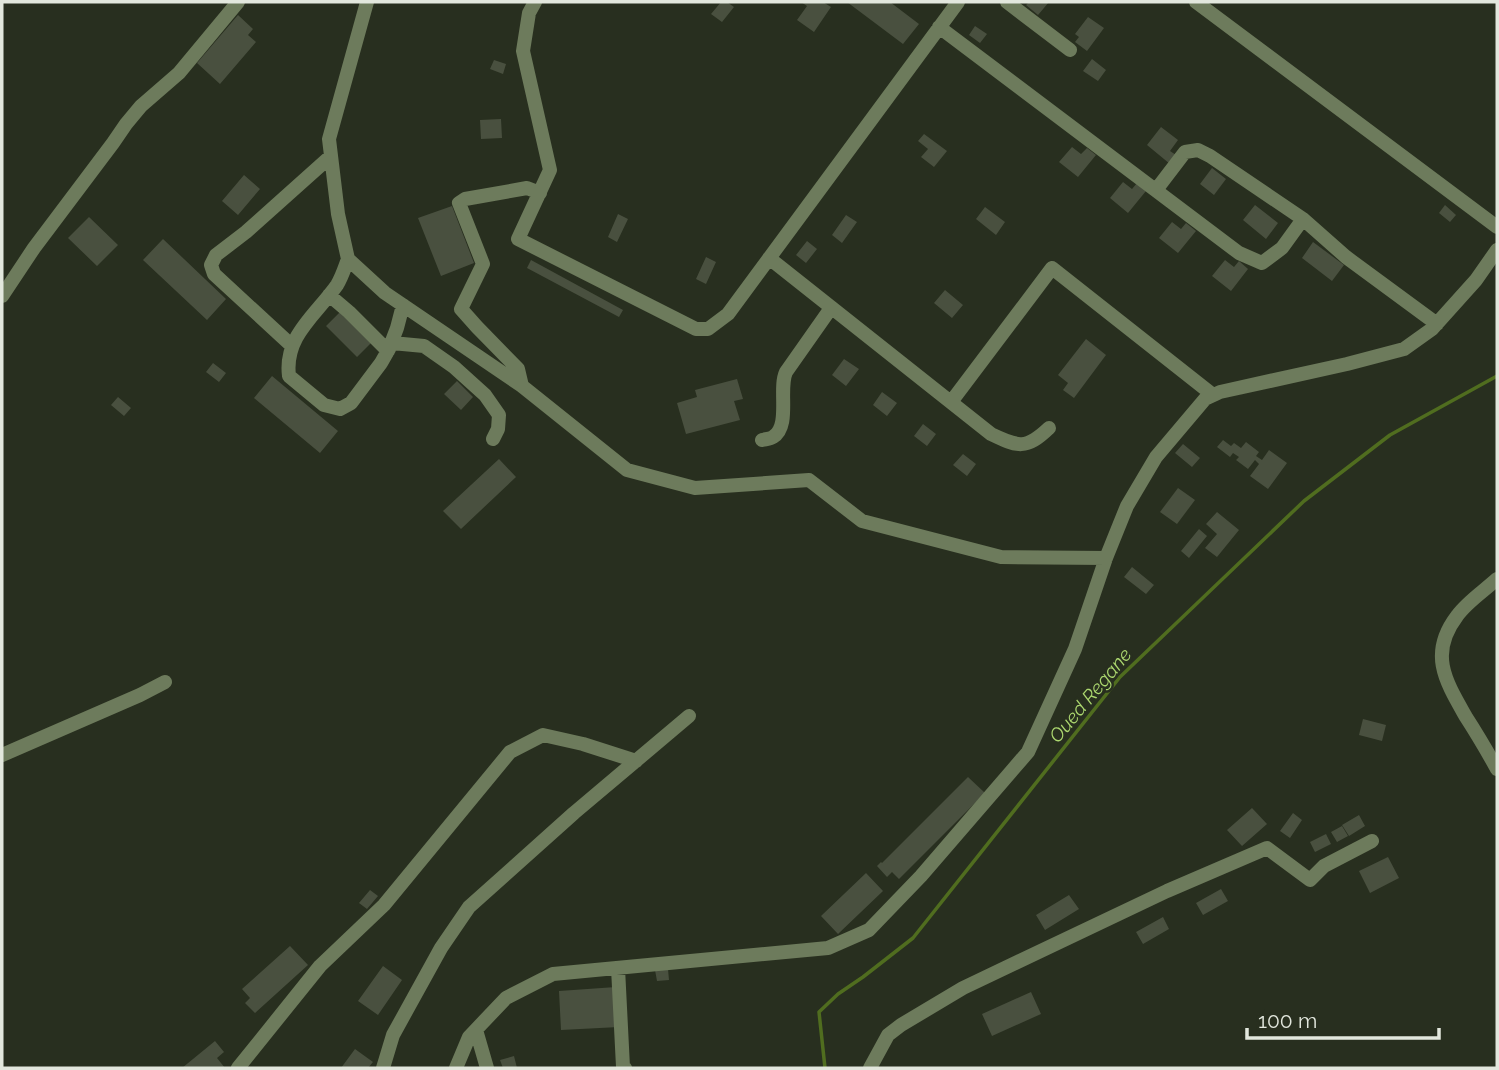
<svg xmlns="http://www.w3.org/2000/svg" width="1499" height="1070" font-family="Raleway,sans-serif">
	<rect width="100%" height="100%" fill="#282f1f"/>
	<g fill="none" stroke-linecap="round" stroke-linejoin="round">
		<!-- stream -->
		<path stroke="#506d1f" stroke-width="3.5" d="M825,1068l-6,-56 19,-18 25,-17 50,-39 207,-261 184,-176 86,-66 107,-59"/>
	</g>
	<!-- building -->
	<path fill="#49503f" d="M721,2h6l7,5 -12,15 -11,-8z
		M801,2h22l8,5 -17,25 -17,-12 10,-14z
		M847,2h43l29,22 -16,20z
		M1029,2h20l-11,13 -12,-10z
		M238,15l15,14 -5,6 8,7 -36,42 -23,-21z
		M1088,17l16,11 -17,23 -12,-9 4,-5 -4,-3z
		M975,26l12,8 -7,9 -11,-8z
		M1092,59l14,11 -8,11 -15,-10z
		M494,60l12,4 -3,10 -13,-5z
		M501,119l1,19 -21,1 -1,-19z
		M1161,127l17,13 -8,11 6,4 -6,9 -23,-19z
		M924,134l23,17 -13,16 -13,-10 7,-8 -10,-8z
		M1072,147l9,7 6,-6 9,7 -18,22 -19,-15z
		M1212,168l14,11 -12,16 -14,-11z
		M244,175l16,14 -22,26 -16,-14z
		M1123,182l9,7 5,-6 9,8 -18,22 -18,-15z
		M1255,205l23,18 -12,16 -23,-19z
		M1445,205l11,10 -6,7 -11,-9z
		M452,206l22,57 -33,13 -23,-58z
		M985,207l20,15 -9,13 -20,-16z
		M618,214l10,5 -11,23 -9,-5z
		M846,215l11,7 -15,21 -10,-8z
		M89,217l29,28 -21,21 -29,-28z
		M1172,222l9,7 5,-6 10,8 -18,22 -19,-15z
		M163,239l63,60 -19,21 -64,-60z
		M807,241l10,8 -11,14 -10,-8z
		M1313,242l31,23 -12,16 -30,-23z
		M706,257l10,5 -10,22 -10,-5z
		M531,260l92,50 -4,7 -92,-49z
		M1225,260l9,7 5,-6 9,8 -17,22 -19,-15z
		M945,290l18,15 -11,13 -18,-15z
		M341,311l31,31 -15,15 -31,-31z
		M1086,339l20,16 -32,43 -11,-8 5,-7 -10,-8z
		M844,359l15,10 -13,17 -14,-11z
		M213,363l13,10 -7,9 -13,-10z
		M272,376l66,55 -18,22 -66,-55z
		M737,379l6,20 -9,2 6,19 -54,14 -9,-31 20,-6 -2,-7z
		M457,381l16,16 -12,13 -17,-16z
		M882,392l15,11 -10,13 -14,-11z
		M118,397l13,11 -7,8 -13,-11z
		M923,424l13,10 -9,12 -13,-10z
		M1223,440l8,6 3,-3 7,5 5,-6 13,10 -3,4 6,4 7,-10 18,13 -19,26 -18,-13 9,-12 -4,-4 -7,9 -12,-9 3,-3 -6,-4 -3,4 -13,-10z
		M1183,444l17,14 -8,9 -17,-14z
		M963,454l13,10 -9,12 -14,-11z
		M499,459l17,18 -55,52 -18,-18z
		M1178,488l17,12 -18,24 -17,-12z
		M1217,512l22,18 -22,27 -12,-9 12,-14 -11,-10z
		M1199,529l8,7 -18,22 -8,-7z
		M1132,567l22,18 -8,9 -22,-17z
		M1363,719l23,6 -4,16 -23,-6z
		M968,777l17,16 -86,86 -7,-7 -5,5 -10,-11 4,-4 1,1z
		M1252,808l15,16 -25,22 -15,-16z
		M1293,813l9,7 -12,18 -10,-7z
		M1359,815l6,11 -16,10 -7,-11z
		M1342,826l6,10 -11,6 -6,-10z
		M1326,834l5,10 -16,8 -5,-10z
		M1388,857l11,21 -29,15 -11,-22z
		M866,873l17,18 -45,43 -17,-18z
		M1221,889l7,12 -25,14 -7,-12z
		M370,890l8,6 -11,13 -8,-6z
		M1069,895l10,14 -34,21 -9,-15z
		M1163,917l6,12 -26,15 -7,-12z
		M290,946l18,19 -53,48 -10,-10 5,-5 -8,-9z
		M383,966l19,14 -24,35 -20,-14z
		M668,969l1,11 -12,1 -2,-11z
		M616,987l3,40 -58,3 -2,-39z
		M1031,992l10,22 -49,22 -10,-22z
		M215,1041l9,11 -7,6 8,10h-43z
		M355,1049l18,13 -5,6h-27z
		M514,1056l3,12h-14l-3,-8z"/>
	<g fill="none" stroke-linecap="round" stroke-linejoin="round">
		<!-- minor -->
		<path stroke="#6d7b5c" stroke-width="14" d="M367,2l-38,137 9,75 10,45 37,34 137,93 105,84 68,18 114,-8 53,41 139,36 105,1
			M535,2l-6,11 -6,38 27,119 -32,69 178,90h12l20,-15 230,-312
			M1007,2l63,48
			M1196,2l301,225
			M939,27l300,226 23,10 20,-15 21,-29
			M1156,190l29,-38 13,-2 12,6 93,63 43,38 91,67
			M769,258l222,176c27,13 35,16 58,-6
			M348,259c-3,8 -6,18 -11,26 -21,30 -53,51 -48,91l35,29 16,4 11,-6 30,-40 8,-14 8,-21 6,-23
			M329,295l20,17 39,39
			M2,296l32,-48 79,-105 13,-19 15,-18 38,-33 59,-71
			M392,343l32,3 30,21 31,28 14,20 -1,14 -5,10
			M291,345l-77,-71 -3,-9 5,-10 30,-23 85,-76
			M522,386l-4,-17 -41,-42 -16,-18 22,-45 -24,-61 6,-4 62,-11 13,5
			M951,402l101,-134 161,127
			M762,440c4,-1 8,-1 11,-3 18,-11 5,-48 13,-65l45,-64
			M1497,579c-13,12 -30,23 -40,37 -29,38 -11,66 9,101 11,17 21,34 31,52
			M2,755l138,-60 25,-13
			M618,968l5,99 2,1
			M476,1030l11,38
			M238,1068l82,-102 64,-61 126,-153 33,-17 40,9 53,17
			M383,1068l10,-33 48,-87 28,-41 105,-94 115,-97
			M456,1068l13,-31 37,-39 47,-24 275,-26 41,-18 52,-54 107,-124 47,-103 31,-91 21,-52 29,-49 49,-58 15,-7 127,-28 57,-15 28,-20 44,-49 21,-30
			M870,1068l18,-33 13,-10 62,-37 204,-97 100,-43 43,32 14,-14 48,-25"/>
	</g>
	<g text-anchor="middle" stroke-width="5" stroke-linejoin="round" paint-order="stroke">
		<!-- water labels -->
		<g font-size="19" font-style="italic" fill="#acd76f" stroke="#282f1f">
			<text transform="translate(1090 695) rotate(-50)" y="7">Oued Regane</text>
		</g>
	</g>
	<!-- border -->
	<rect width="1499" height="1070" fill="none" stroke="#e2e7dd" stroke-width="7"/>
	<!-- scale -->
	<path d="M1247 1028v10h192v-10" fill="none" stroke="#e2e7dd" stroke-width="3.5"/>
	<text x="1258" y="1028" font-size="21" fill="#e2e7dd" stroke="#282f1f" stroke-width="5" paint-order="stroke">100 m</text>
</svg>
